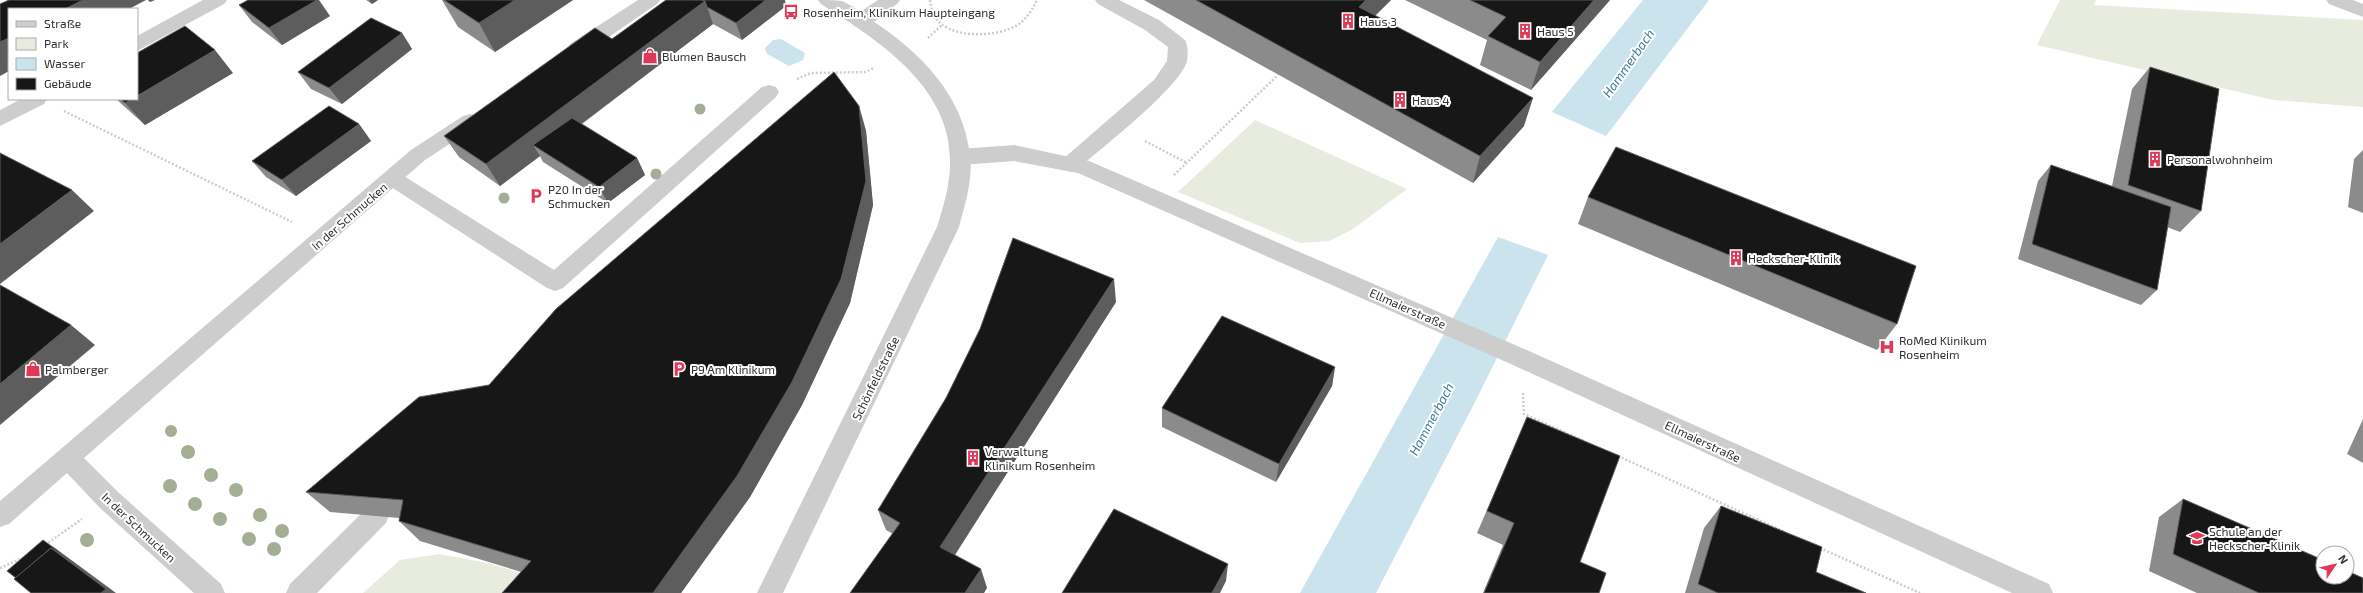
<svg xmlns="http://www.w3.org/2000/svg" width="2363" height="593" font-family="'Exo 2',sans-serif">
	<rect width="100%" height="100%" fill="#fff"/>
	<g fill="#e8ecde">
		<polygon points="2060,0 2096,0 2094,5 2363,20 2363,107 2273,100 2037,45"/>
		<polygon points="1255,120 1407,189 1353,229 1329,241 1300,243 1178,192"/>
		<polygon points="439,554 488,563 540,579 528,593 363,593 400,560"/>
	</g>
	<g fill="#cbe3ec">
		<polygon points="1643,0 1709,0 1606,136 1552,112"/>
		<polygon points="781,39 805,53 803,60 789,66 767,54 765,48 773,40"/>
		<polygon points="1498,237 1548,255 1476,400 1376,593 1300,593"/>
	</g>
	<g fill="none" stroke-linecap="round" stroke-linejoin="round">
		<g stroke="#cdcdcd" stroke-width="2.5" stroke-dasharray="2 2" stroke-linecap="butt">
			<path d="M930,0c1,5 2,11 4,15 12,25 65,23 85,9 9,-7 13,-14 18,-24"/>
			<polyline points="928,38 942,25"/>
			<polyline points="797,79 811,73 865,72 874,68"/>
			<polyline points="64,111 292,222"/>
			<polyline points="1145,141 1187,163"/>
			<polyline points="1174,175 1278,75"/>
			<polyline points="1523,393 1524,414 1584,441"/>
			<polyline points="1618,456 1785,532"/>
			<polyline points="45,545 82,519"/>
			<polyline points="1820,548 1920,593"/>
			<polyline points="0,568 25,557"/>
		</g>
		<g fill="#cdcdcd" fill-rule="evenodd">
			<path d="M878,0h22l-3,4c-12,9 -27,26 -43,22l-2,-5 2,-5z"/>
			<path d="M1095,0h24l40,20 26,20c3,6 3,15 2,21 -6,25 -87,89 -110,108l-7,3 -7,-3 -3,-5 3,-5 91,-79 13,-19 1,-14 -23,-17 -47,-26z"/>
			<polygon points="2326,0 2353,0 2363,4 2363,17 2329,4"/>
			<polygon points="769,85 776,87 779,92 776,97 563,288 555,291 547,288 385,183 382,178 385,173 392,170 399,173 554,270 762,87"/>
			<polygon points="377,504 386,507 389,515 386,523 317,593 286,593 290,584 368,507"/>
		</g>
		<g fill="#cdcdcd" fill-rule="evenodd">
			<polygon points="203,0 227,0 224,4 137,51 137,36"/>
			<polygon points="638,0 660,0 657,4 584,54 577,56 570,54 568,49 570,44"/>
			<polygon points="21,99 47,99 44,104 0,126 0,110"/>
			<polygon points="470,114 477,116 480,121 477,126 425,160 84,458 118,492 221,584 225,593 194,593 100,508 67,473 9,524 0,527 0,501 411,150 463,116"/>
			<polygon points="1014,145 1089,161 1529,351 2049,584 2053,593 2012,593 1513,365 1078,173 1014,161 960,165 953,162 950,157 953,152 960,149"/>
		</g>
		<path fill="#cdcdcd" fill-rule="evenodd" d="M818,0c7,0 18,0 24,1 10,4 19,12 28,18 49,32 94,76 100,137 3,24 -5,48 -11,71l-176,366h-26l180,-366c6,-20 13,-41 13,-63 2,-77 -71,-123 -129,-160z"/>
	</g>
	<g fill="#a3ae95">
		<circle cx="700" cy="109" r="5.5"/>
		<circle cx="656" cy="174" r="5.5"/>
		<circle cx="504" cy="198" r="5.5"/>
		<circle cx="171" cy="431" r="6"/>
		<circle cx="188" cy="452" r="7"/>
		<circle cx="211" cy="475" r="7"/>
		<circle cx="170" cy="486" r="7"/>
		<circle cx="236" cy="490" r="7"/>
		<circle cx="195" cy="504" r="7"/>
		<circle cx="260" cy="515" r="7"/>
		<circle cx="220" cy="519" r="7"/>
		<circle cx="282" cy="531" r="7"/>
		<circle cx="249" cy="539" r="7"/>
		<circle cx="87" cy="540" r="7"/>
		<circle cx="274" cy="549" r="7"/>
	</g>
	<g fill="#8b8b8b">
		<polygon points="366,0 378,0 372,4"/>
		<polygon points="442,0 573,0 495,52 458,27"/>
		<polygon points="666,0 786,6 742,40 713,24 582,124 637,158 645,175 608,203 543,162 540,156 500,186 459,157 444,136 612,39"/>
		<polygon points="1144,0 1391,0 1375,16 1524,126 1473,183"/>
		<polygon points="1405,0 1610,0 1531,90 1480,65 1487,40"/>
		<polygon points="239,5 330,16 282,45 252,22"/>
		<polygon points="402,33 412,49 342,104 311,89 298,72"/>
		<polygon points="2150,67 2201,211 2180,232 2167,227 2157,290 2141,305 2018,259 2038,181 2051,165 2112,186 2132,89"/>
		<polygon points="233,73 145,125 116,99 137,99"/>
		<polygon points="859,106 866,131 873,205 850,303 802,405 750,497 681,593 502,593 521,572 420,541 399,521 399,518 330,512 306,492 489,385"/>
		<polygon points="359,124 371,141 296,196 266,177 252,161"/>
		<polygon points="2363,150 2363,213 2348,207 2354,159"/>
		<polygon points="1588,197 1897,324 1877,350 1578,224"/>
		<polygon points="1116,302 955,555 987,588 886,530 878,510"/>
		<polygon points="1335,367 1332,386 1276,482 1162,427 1162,408"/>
		<polygon points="1527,417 1580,562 1599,593 1483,593 1503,545 1477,533"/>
		<polygon points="2363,419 2363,463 2347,454"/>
		<polygon points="2183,499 2363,593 2197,593 2149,571 2159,517"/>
		<polygon points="1721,506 1816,572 1866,593 1685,593 1704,528"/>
	</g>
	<g fill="#5d5d5d">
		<polygon points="83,0 146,0 129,9 65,9"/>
		<polygon points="148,0 155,0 150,2"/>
		<polygon points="317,0 319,0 330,16 282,45 269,28"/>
		<polygon points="369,0 378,0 372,4"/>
		<polygon points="515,0 573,0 495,52 479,23"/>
		<polygon points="766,0 785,0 786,6 742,40 736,23"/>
		<polygon points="1366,0 1391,0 1354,36 1359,7"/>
		<polygon points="1594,0 1610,0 1531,90 1540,62"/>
		<polygon points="705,1 713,24 544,152 533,145 540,156 500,186 486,164"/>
		<polygon points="402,33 412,49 342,104 329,88"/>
		<polygon points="9,38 9,71 0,76 0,42"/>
		<polygon points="215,50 233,73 145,125 125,103 132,99 137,99 137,96"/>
		<polygon points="1533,98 1524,126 1473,183 1480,156"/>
		<polygon points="859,106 866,131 873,205 850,303 802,405 750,497 681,593 653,593"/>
		<polygon points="359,124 371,141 296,196 282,180"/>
		<polygon points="637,158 645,175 608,203 599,187"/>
		<polygon points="72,190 94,211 0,284 0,244"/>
		<polygon points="1114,279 1116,302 947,567 940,547"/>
		<polygon points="71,325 95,345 0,425 0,384"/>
		<polygon points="1335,367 1332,386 1276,482 1279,464"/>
		<polygon points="43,540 55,548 116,593 101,593"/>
		<polygon points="1228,564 1226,581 1220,593 1212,593"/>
		<polygon points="981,569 987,588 984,593 965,593"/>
	</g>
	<g fill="#171717" stroke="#5d5d5d">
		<polygon points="9,0 83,0 65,9 9,9 9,38 0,42 0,4"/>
		<polygon points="248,0 317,0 269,28 239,5"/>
		<polygon points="444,0 515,0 479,23"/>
		<polygon points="666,0 702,0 705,1 486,164 444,136 595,28 612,39"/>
		<polygon points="702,0 766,0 736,23 707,7 705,1"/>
		<polygon points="1196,0 1366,0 1359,7 1533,98 1480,156"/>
		<polygon points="1470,0 1594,0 1540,62 1488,36 1506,17"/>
		<polygon points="371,18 402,33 329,88 298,72"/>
		<polygon points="185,26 215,50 137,96 137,53"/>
		<polygon points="2150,67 2219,89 2201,211 2128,185"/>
		<polygon points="834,72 859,106 866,181 841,279 792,382 737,476 653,593 502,593 531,561 399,521 403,500 306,492 419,397 489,385 556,309"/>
		<polygon points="120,99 132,99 125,103"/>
		<polygon points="329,106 359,124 282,180 252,161"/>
		<polygon points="572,118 637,158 599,187 533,145"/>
		<polygon points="1616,147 1916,266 1897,324 1588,197"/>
		<polygon points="0,153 72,190 0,244"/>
		<polygon points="2051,165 2171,207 2157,290 2032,244"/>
		<polygon points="1013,238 1114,279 940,547 981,569 965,593 850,593 900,523 878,510 946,398 980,329"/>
		<polygon points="0,285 71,325 0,384"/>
		<polygon points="1222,316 1335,367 1279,464 1162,408"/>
		<polygon points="1527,417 1620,456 1580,562 1606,573 1599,593 1484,593 1514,523 1487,511"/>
		<polygon points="2183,499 2323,560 2323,577 2347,577 2347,571 2363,578 2363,593 2259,593 2173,554"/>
		<polygon points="1721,506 1822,547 1816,572 1866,593 1718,593 1698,584"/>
		<polygon points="1114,509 1228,564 1212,593 1062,593"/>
		<polygon points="43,540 67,558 51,548 16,578 7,571"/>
		<polygon points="51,548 106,589 101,593 31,593 14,579"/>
	</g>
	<defs>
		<symbol id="bus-bare" viewBox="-9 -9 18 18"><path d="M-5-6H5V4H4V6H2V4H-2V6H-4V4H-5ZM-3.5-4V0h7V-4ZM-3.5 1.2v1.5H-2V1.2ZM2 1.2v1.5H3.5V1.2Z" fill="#e13858" stroke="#fff" stroke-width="2.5" paint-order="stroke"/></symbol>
		<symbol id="building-bare" viewBox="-9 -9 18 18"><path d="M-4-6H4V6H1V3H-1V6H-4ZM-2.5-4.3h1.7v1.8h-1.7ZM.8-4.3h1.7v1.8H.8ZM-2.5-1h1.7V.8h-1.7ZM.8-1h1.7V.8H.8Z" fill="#e13858" stroke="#fff" stroke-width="2.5" paint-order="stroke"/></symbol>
		<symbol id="shop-bare" viewBox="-9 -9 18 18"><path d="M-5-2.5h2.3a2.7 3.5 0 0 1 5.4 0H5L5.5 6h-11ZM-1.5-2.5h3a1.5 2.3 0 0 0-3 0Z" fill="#e13858" stroke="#fff" stroke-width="2.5" paint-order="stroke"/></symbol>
		<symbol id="parking-bare" viewBox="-9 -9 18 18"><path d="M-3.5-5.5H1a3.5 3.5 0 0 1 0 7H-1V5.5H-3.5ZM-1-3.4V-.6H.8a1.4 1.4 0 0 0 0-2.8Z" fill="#e13858" stroke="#fff" stroke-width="2.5" paint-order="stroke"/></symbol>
		<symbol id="hospital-bare" viewBox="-9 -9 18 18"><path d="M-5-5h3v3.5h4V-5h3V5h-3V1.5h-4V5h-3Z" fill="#e13858" stroke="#fff" stroke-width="2.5" paint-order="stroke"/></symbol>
		<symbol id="school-bare" viewBox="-9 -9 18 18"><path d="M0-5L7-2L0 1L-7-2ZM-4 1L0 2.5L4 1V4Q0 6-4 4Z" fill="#e13858" stroke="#fff" stroke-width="2.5" paint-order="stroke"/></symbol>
	</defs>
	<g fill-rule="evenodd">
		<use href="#bus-bare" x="780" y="1" width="22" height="22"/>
		<use href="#building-bare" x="1337" y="10" width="22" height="22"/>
		<use href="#building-bare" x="1514" y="20" width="22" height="22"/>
		<use href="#shop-bare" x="639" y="45" width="22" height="22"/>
		<use href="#building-bare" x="1389" y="89" width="22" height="22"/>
		<use href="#building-bare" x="2144" y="148" width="22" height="22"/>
		<use href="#parking-bare" x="525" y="185" width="22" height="22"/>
		<use href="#building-bare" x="1725" y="247" width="22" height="22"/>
		<use href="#hospital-bare" x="1876" y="336" width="22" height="22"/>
		<use href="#shop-bare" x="22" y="358" width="22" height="22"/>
		<use href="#parking-bare" x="668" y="358" width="22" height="22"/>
		<use href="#building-bare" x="962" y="447" width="22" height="22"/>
		<use href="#school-bare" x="2186" y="527" width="22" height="22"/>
	</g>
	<g text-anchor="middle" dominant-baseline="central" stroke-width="4" stroke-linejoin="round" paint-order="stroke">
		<g font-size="12" fill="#303030" stroke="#fff" text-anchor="start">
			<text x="803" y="12">Rosenheim, Klinikum Haupteingang</text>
			<text x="1360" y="21">Haus 3</text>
			<text x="1537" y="31">Haus 5</text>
			<text x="662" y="56">Blumen Bausch</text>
			<text x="1412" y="100">Haus 4</text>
			<text x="2167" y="159">Personalwohnheim</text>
			<text x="548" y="189">P20 In der<tspan x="548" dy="14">Schmucken</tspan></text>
			<text x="1748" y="258">Heckscher-Klinik</text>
			<text x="1899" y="340">RoMed Klinikum<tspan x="1899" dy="14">Rosenheim</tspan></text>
			<text x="45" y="369">Palmberger</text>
			<text x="691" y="369">P9 Am Klinikum</text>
			<text x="985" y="451">Verwaltung<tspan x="985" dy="14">Klinikum Rosenheim</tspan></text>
			<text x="2209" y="531">Schule an der<tspan x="2209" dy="14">Heckscher-Klinik</tspan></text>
		</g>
		<g font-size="12" fill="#303030" stroke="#fff">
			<text transform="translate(349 216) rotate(-41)">In der Schmucken</text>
			<text transform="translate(1408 308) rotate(24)">Ellmaierstraße</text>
			<text transform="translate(875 378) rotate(-64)">Schönfeldstraße</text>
			<text transform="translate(1703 441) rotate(25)">Ellmaierstraße</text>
			<text transform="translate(139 527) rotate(43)">In der Schmucken</text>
		</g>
		<g font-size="13" font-style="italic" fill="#3f7b91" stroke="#fff">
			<text transform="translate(1628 63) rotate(-55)">Hammerbach</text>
			<text transform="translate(1431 419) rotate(-62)">Hammerbach</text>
		</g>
	</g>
	<rect x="8" y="8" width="130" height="92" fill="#ffffff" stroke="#acacac"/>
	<rect x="16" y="21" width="20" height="6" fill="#cdcdcd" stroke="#acacac"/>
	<text x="44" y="28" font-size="12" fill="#303030">Straße</text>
	<rect x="16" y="38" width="20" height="12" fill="#e8ecde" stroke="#acacac"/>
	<text x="44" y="48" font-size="12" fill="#303030">Park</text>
	<rect x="16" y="58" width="20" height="12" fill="#cbe3ec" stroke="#acacac"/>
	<text x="44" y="68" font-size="12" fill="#303030">Wasser</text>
	<rect x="16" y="78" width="20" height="12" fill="#171717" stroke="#acacac"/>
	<text x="44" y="88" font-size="12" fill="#303030">Gebäude</text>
	<g transform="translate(2335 565) rotate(56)"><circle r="19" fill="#ffffff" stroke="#acacac"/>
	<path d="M0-3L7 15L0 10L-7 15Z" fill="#e13858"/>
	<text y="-6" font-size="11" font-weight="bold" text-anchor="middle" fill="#303030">N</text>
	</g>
</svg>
